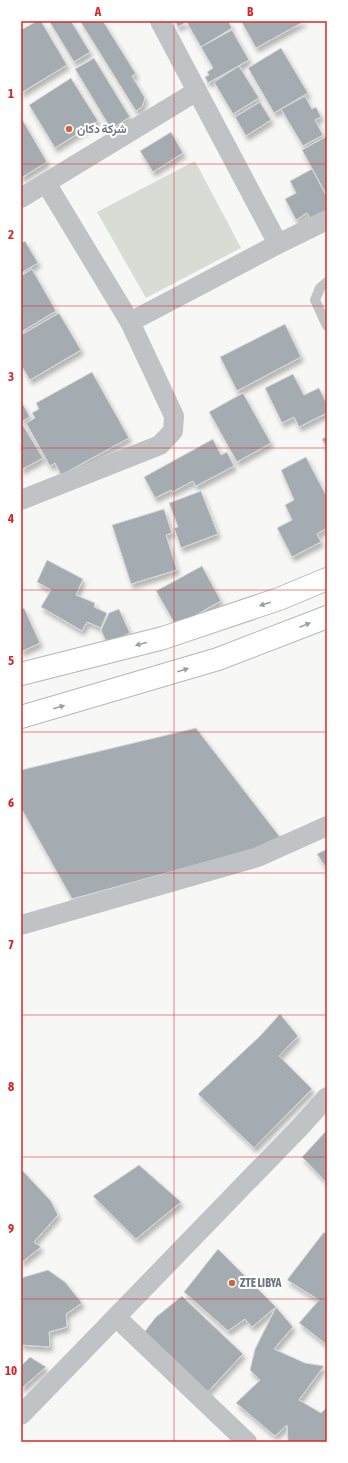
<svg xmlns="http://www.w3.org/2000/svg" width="348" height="1463" font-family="'Asap Condensed',Vazirmatn,sans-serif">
	<defs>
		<filter id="shadow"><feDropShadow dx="2.5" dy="4.5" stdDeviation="2" flood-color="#0004"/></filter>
	</defs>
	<rect width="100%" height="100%" fill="#f7f7f5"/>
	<polygon fill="#d7dcd5" points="195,161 241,248 146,298 97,212"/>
	<g fill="#a5acb1" stroke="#d9d9d8" filter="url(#shadow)">
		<polygon points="37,21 41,21 67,65 21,93 21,30"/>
		<polygon points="49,21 71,21 90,52 74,62"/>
		<polygon points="80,21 103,21 136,74 132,76 145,98 142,107 136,111"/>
		<polygon points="175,21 188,21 178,27"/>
		<polygon points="191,21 228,21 232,28 201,47 187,23"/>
		<polygon points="241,21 305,21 256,48"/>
		<polygon points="232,30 249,60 208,83 205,77 209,75 207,72 213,68 201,47"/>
		<polygon points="281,48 308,93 274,113 248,68"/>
		<polygon points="94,58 130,117 111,129 75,69"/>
		<polygon points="239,66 259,98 233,114 214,82"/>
		<polygon points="71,78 98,121 55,148 29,105"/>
		<polygon points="305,96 312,109 316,107 321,117 315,120 323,135 303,146 281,109"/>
		<polygon points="260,102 271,120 246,136 235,117"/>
		<polygon points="22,119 47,162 21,178 21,120"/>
		<polygon points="171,132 183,153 153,172 140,151"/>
		<polygon points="327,136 327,196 302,150"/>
		<polygon points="312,169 327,197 327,213 312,221 307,213 296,220 285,199 296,193 290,181"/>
		<polygon points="25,241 38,263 21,273 21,243"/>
		<polygon points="32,269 56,311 21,332 21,276"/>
		<polygon points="59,313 81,350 30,380 21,365 21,335"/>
		<polygon points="285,324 301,357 237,391 220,357"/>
		<polygon points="92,372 129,438 61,475 55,463 50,466 26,423 35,418 32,413 39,409 36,403"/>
		<polygon points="293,374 304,395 319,388 327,404 327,413 299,427 294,417 282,423 265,388"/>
		<polygon points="243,393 271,443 237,462 209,412"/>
		<polygon points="21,401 30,417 21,422 43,458 21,470"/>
		<polygon points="327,436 327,448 322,439"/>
		<polygon points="213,439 221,455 227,452 234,466 196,486 193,481 172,492 171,490 155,498 144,477"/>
		<polygon points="306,457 327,497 327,528 317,534 321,542 292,557 277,528 292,520 285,505 294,500 281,470"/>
		<polygon points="201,491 218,534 181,548 174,528 178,527 169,503"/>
		<polygon points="164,509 172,533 166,535 177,570 131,584 112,525"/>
		<polygon points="47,560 83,579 76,595 95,603 94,607 107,613 101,628 87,622 82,631 41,607 51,590 37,582"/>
		<polygon points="202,566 221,601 176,626 156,591"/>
		<polygon points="24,608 40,643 21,652 21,609"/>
		<polygon points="119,609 130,633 107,644 101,630 109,613"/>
		<polygon points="196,728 283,841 72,899 21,808 21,770"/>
		<polygon points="327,849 327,869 317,854"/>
		<polygon points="280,1014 298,1036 279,1056 312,1089 254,1148 198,1094 260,1036"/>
		<polygon points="327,1130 327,1183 302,1157"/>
		<polygon points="139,1165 181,1202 136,1239 93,1196"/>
		<polygon points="21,1169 51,1201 58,1215 34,1242 41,1247 21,1263"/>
		<polygon points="324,1232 327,1234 327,1345 299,1323 319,1300 287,1280"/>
		<polygon points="218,1249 276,1307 252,1327 245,1319 228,1331 184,1292"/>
		<polygon points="48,1270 65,1282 82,1303 66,1314 67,1327 49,1332 50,1347 21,1345 21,1278"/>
		<polygon points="182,1296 243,1354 205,1395 142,1335 156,1317"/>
		<polygon points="276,1307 293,1327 274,1349 305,1363 324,1366 299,1400 321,1413 327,1407 327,1442 288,1442 287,1425 275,1436 236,1403 260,1380 250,1370 255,1349"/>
		<polygon points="30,1357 46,1367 21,1389 21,1366"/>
	</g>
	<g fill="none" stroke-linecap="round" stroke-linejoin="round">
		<defs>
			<g id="primary">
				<polyline points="21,674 163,638 279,599 327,579"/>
				<polyline points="21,717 218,659 327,617"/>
			</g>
		</defs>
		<use href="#primary" stroke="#b3b7ba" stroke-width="24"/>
		<polyline stroke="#bfc3c6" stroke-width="10" points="327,282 320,288 315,300 327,326"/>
		<g stroke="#bfc3c6" stroke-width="20">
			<polyline points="197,91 278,244 327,220"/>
			<polyline points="21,198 197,91 160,21"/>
			<polyline points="130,322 278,244"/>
			<polyline points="21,500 160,445 173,431 174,416 130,322 46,183"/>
			<polyline points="21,925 258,857 327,826"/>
			<polyline points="117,1318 247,1442"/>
			<polyline points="21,1415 301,1126 327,1097"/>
		</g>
		<use href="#primary" stroke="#fff" stroke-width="22"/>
	</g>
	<defs><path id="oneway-solid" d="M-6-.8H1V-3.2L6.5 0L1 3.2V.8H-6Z"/></defs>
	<g fill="#97a0a8">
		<use href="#oneway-solid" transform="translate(265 604) rotate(162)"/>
		<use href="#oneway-solid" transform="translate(305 625) rotate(-22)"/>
		<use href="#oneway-solid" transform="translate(141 644) rotate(166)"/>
		<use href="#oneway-solid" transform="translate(183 670) rotate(-16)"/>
		<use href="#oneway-solid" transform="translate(59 707) rotate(-16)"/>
	</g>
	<path fill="none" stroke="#d62828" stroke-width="1" stroke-opacity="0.55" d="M174,21v1421M21,164h306M21,306h306M21,448h306M21,590h306M21,732h306M21,873h306M21,1015h306M21,1157h306M21,1299h306"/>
	<g fill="#cd6740" stroke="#fff" stroke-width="1.5">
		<circle cx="69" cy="129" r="4"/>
		<circle cx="232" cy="1283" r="4"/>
	</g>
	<g text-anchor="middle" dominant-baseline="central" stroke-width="4" stroke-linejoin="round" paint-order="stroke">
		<g font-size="12" font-weight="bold" fill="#6b7782" stroke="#fff" text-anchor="start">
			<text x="77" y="129">شركة دكان</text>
			<text x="240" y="1283">ZTE LIBYA</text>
		</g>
	</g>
	<rect width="348" height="1463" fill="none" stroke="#ffffff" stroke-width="44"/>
	<rect x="22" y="22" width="304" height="1419" fill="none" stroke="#d62828" stroke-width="1.5"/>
	<g font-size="13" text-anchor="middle" font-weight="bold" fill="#d62828">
		<text x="98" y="16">A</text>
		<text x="250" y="16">B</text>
		<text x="11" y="98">1</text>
		<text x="11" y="239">2</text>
		<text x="11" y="381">3</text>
		<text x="11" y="523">4</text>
		<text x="11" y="665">5</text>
		<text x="11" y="807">6</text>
		<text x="11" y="949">7</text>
		<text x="11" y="1091">8</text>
		<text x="11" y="1233">9</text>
		<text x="11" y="1375">10</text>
	</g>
</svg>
